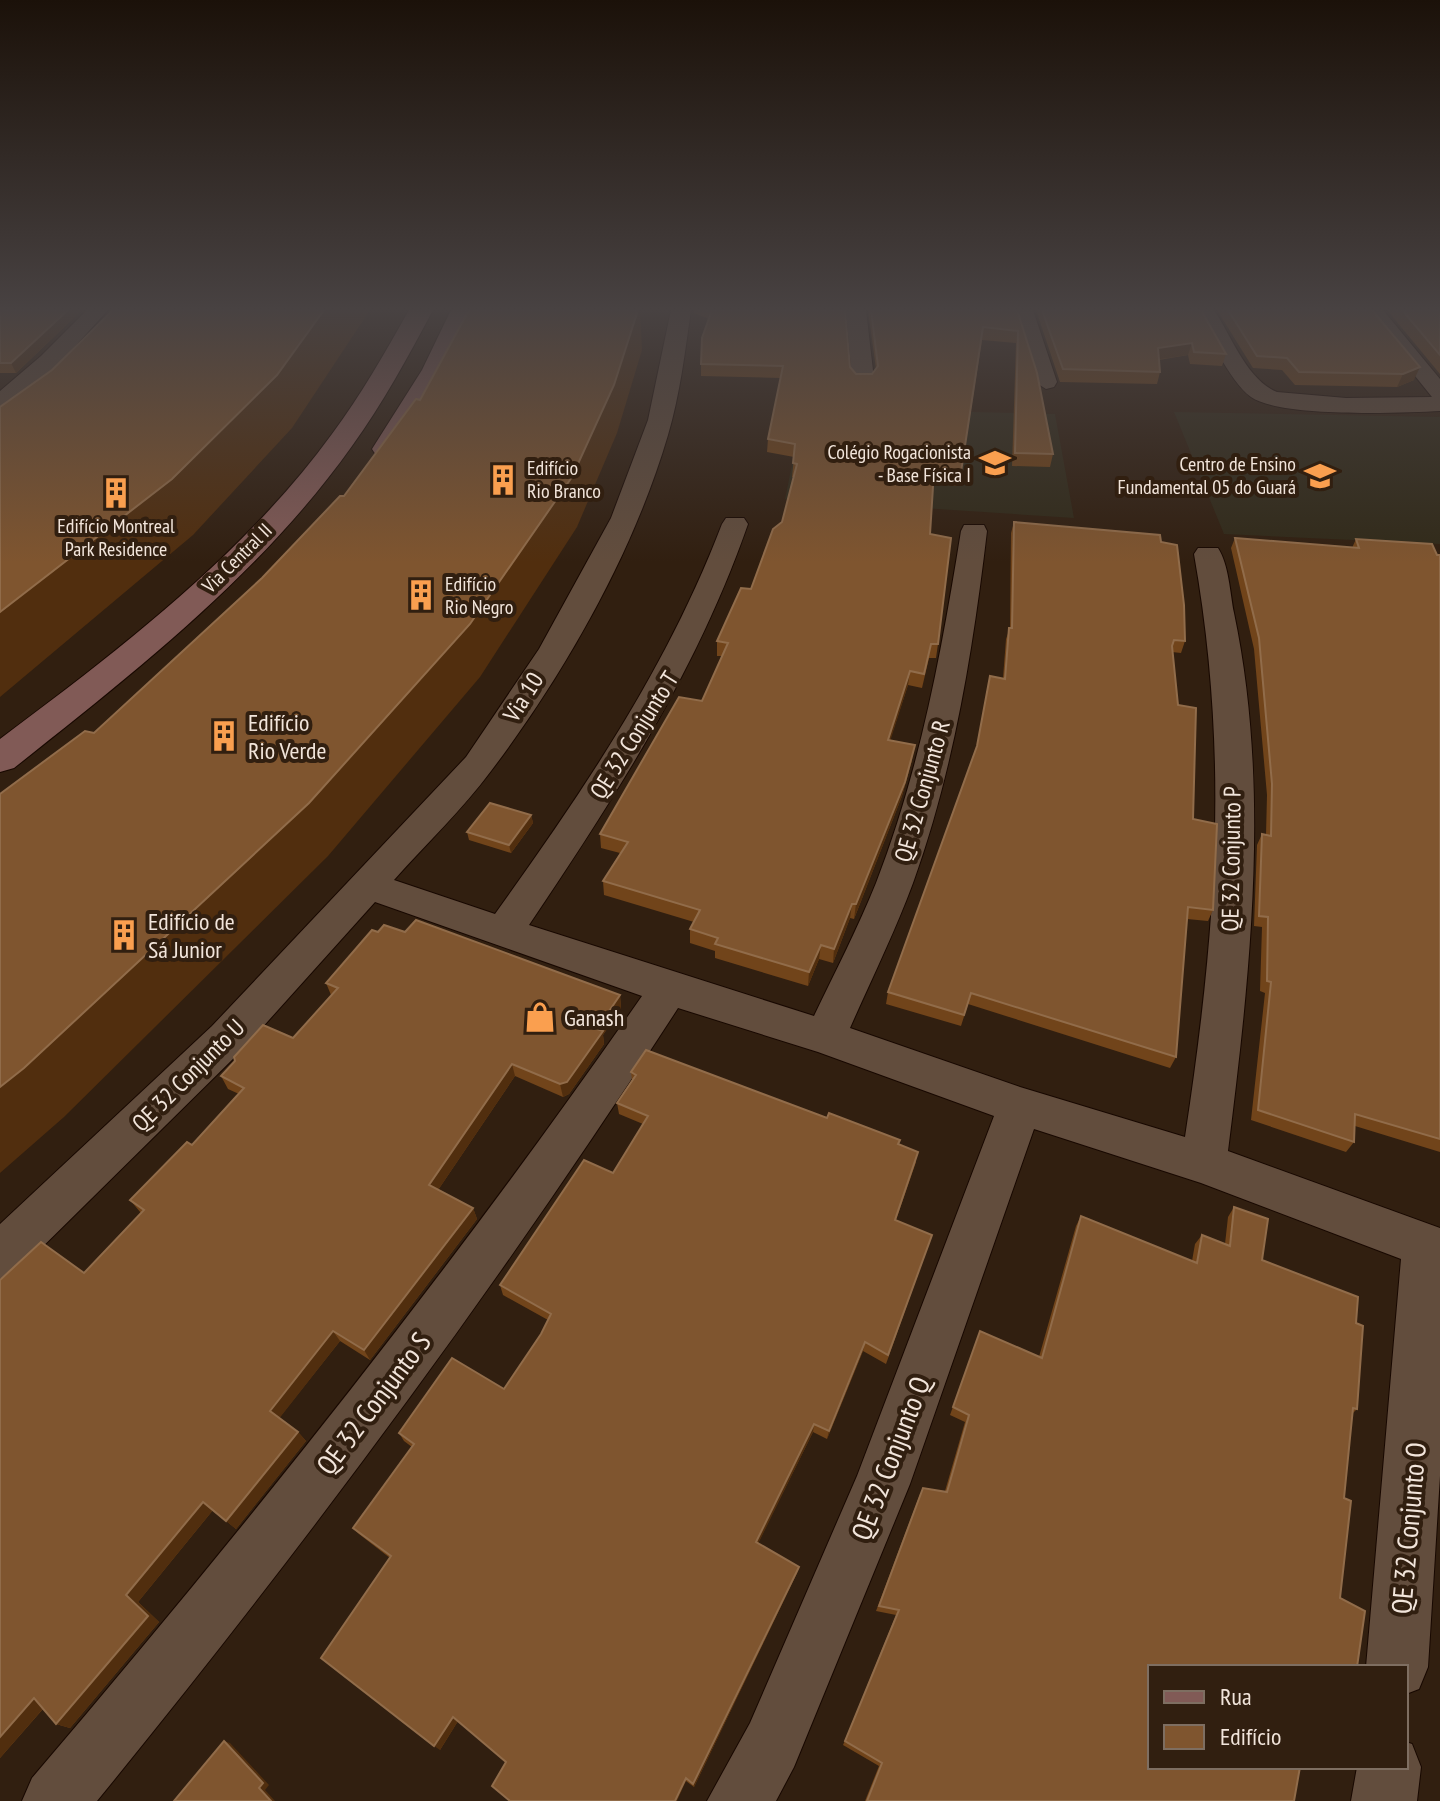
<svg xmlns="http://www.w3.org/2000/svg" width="1440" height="1801" font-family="'PT Sans Narrow',sans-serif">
	<rect width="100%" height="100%" fill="#311f10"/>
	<g fill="#312a19">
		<polygon points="929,411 1055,414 1074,518 785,499 793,460 925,465"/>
		<polygon points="1174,412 1440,417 1440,544 1224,534"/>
	</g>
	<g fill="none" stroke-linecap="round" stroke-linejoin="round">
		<defs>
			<g id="street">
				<polygon points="87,310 108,310 57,366 8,408 0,410 0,391 41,356"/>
				<path d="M671,310h20c-6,42 -11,84 -23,125 -35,119 -103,238 -177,336 -29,39 -65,73 -97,109l101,34c89,-124 172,-246 227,-390l4,-6h18l4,6c-51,147 -133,273 -219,401l285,91c21,-44 44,-88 62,-133 44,-113 66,-233 85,-352l3,-6h20l3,6c-14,119 -33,238 -74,352 -18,49 -42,97 -63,145l170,59 165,50c31,-203 45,-380 9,-583l4,-6h20c11,17 12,45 16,65 37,176 16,362 -6,538l212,77v248l-12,191 -9,22 -13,5v-27h-40l35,-408 -200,-76 -167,-54 -124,355 -116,283 -18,34h-69l43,-78 107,-247 137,-360 -176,-64 -140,-44c-178,276 -373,538 -581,793h-75l10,-23c215,-252 421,-510 610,-782l-267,-94 -133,148 -225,222 -17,7v-55l212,-198 254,-269 73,-108 72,-131 37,-98z"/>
				<polygon points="846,310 866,310 874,379 871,384 855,384 852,379"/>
				<polygon points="1013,310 1033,310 1057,382 1054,387 1046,389 1035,382"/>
				<path d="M1194,310h20c17,25 33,70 63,82l69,6 86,-1 -70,-87h21l57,69v32c-39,2 -159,7 -189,-14 -22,-16 -42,-63 -57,-87z"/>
				<polygon points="1406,1742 1412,1744 1421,1767 1417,1801 1351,1801 1357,1767 1406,1767"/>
			</g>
			<g id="secondary">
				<path d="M409,310h24c-25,47 -50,93 -81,136 -90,127 -217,226 -338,322l-14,4v-33c119,-89 243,-183 332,-305 29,-39 53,-81 77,-124z"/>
				<polygon points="451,310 475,310 448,370 396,455 376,455 372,449 422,370"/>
			</g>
		</defs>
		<use href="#street" stroke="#180800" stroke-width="2"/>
		<use href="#secondary" stroke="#180800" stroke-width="2"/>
		<use href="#street" fill="#624d3d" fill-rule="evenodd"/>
		<use href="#secondary" fill="#815a56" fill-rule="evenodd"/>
	</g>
	<g fill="#71441a">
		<polygon points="0,310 81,310 81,311 16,373 0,373"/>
		<polygon points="694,310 845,310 850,367 856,374 872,374 876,369 868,310 1017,310 1053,454 1050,467 1012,466 1016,343 982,340 959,486 933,484 930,534 938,644 936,658 929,658 922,688 908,685 890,740 912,760 902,796 854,919 850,918 833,963 819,959 808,986 715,958 715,951 690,943 690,929 694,922 604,895 603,881 620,853 601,848 600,834 702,701 722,656 717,656 717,641 751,589 782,522 794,477 792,477 794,457 767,452 768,439 781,378 701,376 701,364 709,319 694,313"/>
		<polygon points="1036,310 1201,310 1226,354 1222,366 1190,364 1188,355 1159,360 1160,372 1157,384 1060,382"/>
		<polygon points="1217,310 1372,310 1414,380 1397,387 1295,385 1282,370 1253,368"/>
		<polygon points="1387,310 1440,310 1440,374"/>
		<polygon points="1014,522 1161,542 1185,641 1181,653 1172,652 1178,705 1193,819 1213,910 1208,921 1187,919 1176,1057 1170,1068 968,1004 961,1026 886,1004 888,992 1003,678 1006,639 1010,628 1011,533"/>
		<polygon points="1235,538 1352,548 1356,539 1440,555 1440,1152 1355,1126 1354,1142 1346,1152 1251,1120 1265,993 1260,991 1262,927 1254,926 1257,845 1262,834 1266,835 1267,795 1254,649 1231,548"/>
		<polygon points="531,815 533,823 511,853 469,840 467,832"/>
		<polygon points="378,932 405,932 620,995 621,1008 603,1035 604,1044 569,1094 563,1097 515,1076 438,1190 473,1208 477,1219 370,1360 340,1341 279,1418 298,1432 306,1441 236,1529 213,1510 138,1602 159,1622 70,1728 56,1724 43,1709 0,1758 0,1280 84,1273 141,1213 130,1200 192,1145 239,1094 228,1089 221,1076 293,1038 331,995 326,983"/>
		<polygon points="631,1072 899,1144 916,1162 896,1220 932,1235 886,1364 863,1351 827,1439 813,1432 758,1543 799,1567 797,1573 694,1787 686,1781 506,1762 458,1721 440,1750 390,1558 359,1534 353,1528 412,1447 404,1441 399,1433 504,1389 541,1334 548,1320 503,1295 500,1285 613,1173 643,1124 619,1114 617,1103 632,1080"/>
		<polygon points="1234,1207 1262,1260 1356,1323 1357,1409 1353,1413 1150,1667 1294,1801 865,1801 879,1766 843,1745 896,1615 876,1611 920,1494 945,1491 965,1422 950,1415 980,1331 1039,1357 1076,1226 1081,1216 1192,1261 1195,1244 1202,1235 1225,1244 1228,1217"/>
	</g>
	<g fill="#512e0e">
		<polygon points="68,310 81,310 81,311 16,373 11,363"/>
		<polygon points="324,310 370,310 292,428 193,535 0,697 0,612"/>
		<polygon points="638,310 640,310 642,350 617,433 577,527 480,677 328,856 64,1117 0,1173 0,1087"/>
		<polygon points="1192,343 1188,355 1154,360 1158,348"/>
		<polygon points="1420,367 1414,380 1397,387 1403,374"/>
		<polygon points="910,671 908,685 886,754 888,740"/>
		<polygon points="915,745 912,760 902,796 854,919 856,904"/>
		<polygon points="531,815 533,823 511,853 509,845"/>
		<polygon points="852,904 850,918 833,963 834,949"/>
		<polygon points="821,945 819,959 808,986 809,972"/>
		<polygon points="620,995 621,1008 603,1035 604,1044 569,1094 563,1097 560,1084"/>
		<polygon points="512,1064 515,1076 434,1196 429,1185"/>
		<polygon points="473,1208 477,1219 370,1360 364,1350"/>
		<polygon points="333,1331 340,1341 278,1420 270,1411"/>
		<polygon points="865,1342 863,1351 827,1439 829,1431"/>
		<polygon points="814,1424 813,1432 756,1548 756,1542"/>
		<polygon points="298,1432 306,1441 236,1529 226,1521"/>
		<polygon points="203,1502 213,1510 138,1602 159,1622 70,1728 56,1724 126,1595"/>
		<polygon points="799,1567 797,1573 694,1787 693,1784"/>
		<polygon points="34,1698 48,1703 0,1758 0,1737"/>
		<polygon points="453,1717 458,1721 440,1750 434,1746"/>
		<polygon points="224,1741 230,1743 269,1785 265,1790 275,1801 271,1801 259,1788"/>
		<polygon points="686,1778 686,1781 677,1801 675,1801"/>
	</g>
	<g fill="#7f552f" stroke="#916c4a" stroke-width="2">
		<polygon points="0,310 68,310 11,363 0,363"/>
		<polygon points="113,310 324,310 277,375 172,479 0,612 0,407 52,370"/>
		<polygon points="469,310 638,310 614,385 572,477 470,624 309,803 24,1068 0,1087 0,794 85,731 94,733 262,578 340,496 344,496 416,399 420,400"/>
		<polygon points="712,310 845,310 850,367 856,374 872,374 878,366 871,310 1017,310 1037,373 1053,454 1015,453 1018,331 983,327 961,472 934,471 930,534 951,538 938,644 931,644 924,674 910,671 888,740 915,745 905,782 856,904 852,904 834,949 821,945 809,972 715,944 718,938 690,929 700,910 603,881 628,842 600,834 679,697 702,701 728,643 717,641 741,588 751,589 773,529 782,522 797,464 793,463 795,444 768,439 783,366 701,364 702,338"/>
		<polygon points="1042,310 1201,310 1226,354 1194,352 1192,343 1158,348 1160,372 1063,369"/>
		<polygon points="1228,310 1372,310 1420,367 1403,374 1299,372 1287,358 1257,356"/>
		<polygon points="1402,310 1440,310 1440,355"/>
		<polygon points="1014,522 1160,535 1161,542 1177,545 1184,605 1185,641 1174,640 1172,646 1178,705 1196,708 1193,819 1217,824 1213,910 1188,907 1176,1057 971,993 964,1015 888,992 977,746 990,676 1005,679 1009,628 1012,628"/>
		<polygon points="1235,538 1359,548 1356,539 1432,544 1437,555 1440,555 1440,1139 1355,1114 1354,1142 1258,1110 1271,982 1267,981 1268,917 1259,916 1262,834 1271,836 1272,784 1259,638"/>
		<polygon points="490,803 531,815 509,845 467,832"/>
		<polygon points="416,920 620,995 597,1029 603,1031 567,1082 560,1084 512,1064 429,1185 473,1208 364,1350 333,1331 270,1411 298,1432 226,1521 203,1502 126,1595 148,1616 56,1724 34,1698 0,1737 0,1280 41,1242 84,1273 144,1210 130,1200 187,1142 192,1145 244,1088 221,1076 235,1061 234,1057 263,1025 293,1038 338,988 326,983 372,930 378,932 384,925 405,932"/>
		<polygon points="646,1050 827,1118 829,1113 900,1140 898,1144 918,1152 895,1220 932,1235 888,1355 865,1342 829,1431 814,1424 756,1542 799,1567 693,1784 686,1778 675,1801 510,1801 492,1786 506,1762 453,1717 434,1746 321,1658 391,1556 353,1528 414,1444 399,1433 452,1358 504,1389 541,1334 551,1314 500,1285 584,1160 613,1173 648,1116 617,1103 636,1075 631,1072"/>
		<polygon points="1234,1207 1268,1219 1262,1260 1358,1297 1356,1323 1363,1326 1357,1409 1353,1408 1344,1498 1351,1501 1340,1598 1365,1611 1357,1667 1150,1667 1150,1767 1300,1767 1294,1801 867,1801 882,1763 845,1741 899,1610 879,1606 923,1488 947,1492 969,1415 953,1407 980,1331 1042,1358 1081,1216 1197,1263 1202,1235 1230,1246"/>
		<polygon points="224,1741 263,1783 259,1788 271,1801 174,1801"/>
	</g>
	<linearGradient id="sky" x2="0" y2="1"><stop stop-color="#1b1109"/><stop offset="0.55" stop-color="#484242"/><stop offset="1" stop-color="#484242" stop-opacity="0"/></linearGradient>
	<rect width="1440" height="562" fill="url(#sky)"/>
	<defs>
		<symbol id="school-bare" viewBox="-9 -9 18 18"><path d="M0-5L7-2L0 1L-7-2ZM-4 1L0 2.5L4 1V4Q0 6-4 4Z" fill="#fa9f4f" stroke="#311f10" stroke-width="2.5" paint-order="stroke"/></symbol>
		<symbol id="building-bare" viewBox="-9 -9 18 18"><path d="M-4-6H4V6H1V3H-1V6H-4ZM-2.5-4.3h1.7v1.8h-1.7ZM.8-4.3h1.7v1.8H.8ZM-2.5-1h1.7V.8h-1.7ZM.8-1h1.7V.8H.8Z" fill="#fa9f4f" stroke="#311f10" stroke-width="2.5" paint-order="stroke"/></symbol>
		<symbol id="shop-bare" viewBox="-9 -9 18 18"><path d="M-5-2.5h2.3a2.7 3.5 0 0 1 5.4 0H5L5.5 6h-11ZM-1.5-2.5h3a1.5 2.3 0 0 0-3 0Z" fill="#fa9f4f" stroke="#311f10" stroke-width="2.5" paint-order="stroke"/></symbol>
	</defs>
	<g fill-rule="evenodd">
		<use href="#school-bare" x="973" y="441" width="44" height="44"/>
		<use href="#school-bare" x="1298" y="454" width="44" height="44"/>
		<use href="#building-bare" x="481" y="458" width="44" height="44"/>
		<use href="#building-bare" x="94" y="471" width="44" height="44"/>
		<use href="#building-bare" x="399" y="573" width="44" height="44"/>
		<use href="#building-bare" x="202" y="714" width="44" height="44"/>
		<use href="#building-bare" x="102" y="913" width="44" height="44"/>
		<use href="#shop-bare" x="518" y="995" width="44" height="44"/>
	</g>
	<g text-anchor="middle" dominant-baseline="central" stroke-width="8" stroke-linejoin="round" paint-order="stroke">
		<g font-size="20" fill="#f2e5db" stroke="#311f10" text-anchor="end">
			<text x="971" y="452">Colégio Rogacionista<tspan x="971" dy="23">- Base Física I</tspan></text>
			<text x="1296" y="464">Centro de Ensino<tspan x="1296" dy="23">Fundamental 05 do Guará</tspan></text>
			<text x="527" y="468" text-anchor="start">Edifício<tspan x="527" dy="23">Rio Branco</tspan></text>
			<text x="116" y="526" text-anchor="middle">Edifício Montreal<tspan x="116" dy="23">Park Residence</tspan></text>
			<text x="445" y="584" text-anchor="start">Edifício<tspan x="445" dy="23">Rio Negro</tspan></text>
		</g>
		<g font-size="20" fill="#f2e5db" stroke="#311f10">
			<text transform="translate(237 558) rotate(-45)">Via Central II</text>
		</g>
		<g font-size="24" fill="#f2e5db" stroke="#311f10">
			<text transform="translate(523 697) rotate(-58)">Via 10</text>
			<text transform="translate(634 735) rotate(-58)">QE 32 Conjunto T</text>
			<text transform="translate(922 791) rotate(-74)">QE 32 Conjunto R</text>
			<text transform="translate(1231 859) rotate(-89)">QE 32 Conjunto P</text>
			<text transform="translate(188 1075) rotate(-45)">QE 32 Conjunto U</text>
		</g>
		<g font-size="24" fill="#f2e5db" stroke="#311f10" text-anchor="start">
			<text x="248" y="722">Edifício<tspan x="248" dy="28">Rio Verde</tspan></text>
			<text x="148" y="921">Edifício de<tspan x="148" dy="28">Sá Junior</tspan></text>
			<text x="564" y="1017">Ganash</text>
		</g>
		<g font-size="28" fill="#f2e5db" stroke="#311f10">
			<text transform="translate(373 1403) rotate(-53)">QE 32 Conjunto S</text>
			<text transform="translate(890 1458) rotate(-69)">QE 32 Conjunto Q</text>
			<text transform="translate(1408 1528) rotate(-85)">QE 32 Conjunto O</text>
		</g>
	</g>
	<rect x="1148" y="1665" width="260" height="104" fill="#311f10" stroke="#7e6e61" stroke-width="2"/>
	<rect x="1164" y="1691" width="40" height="12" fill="#815a56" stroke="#7e6e61" stroke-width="2"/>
	<text x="1220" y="1705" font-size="24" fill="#f2e5db">Rua</text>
	<rect x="1164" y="1725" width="40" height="24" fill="#7f552f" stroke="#7e6e61" stroke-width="2"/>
	<text x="1220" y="1745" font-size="24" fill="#f2e5db">Edifício</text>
</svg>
